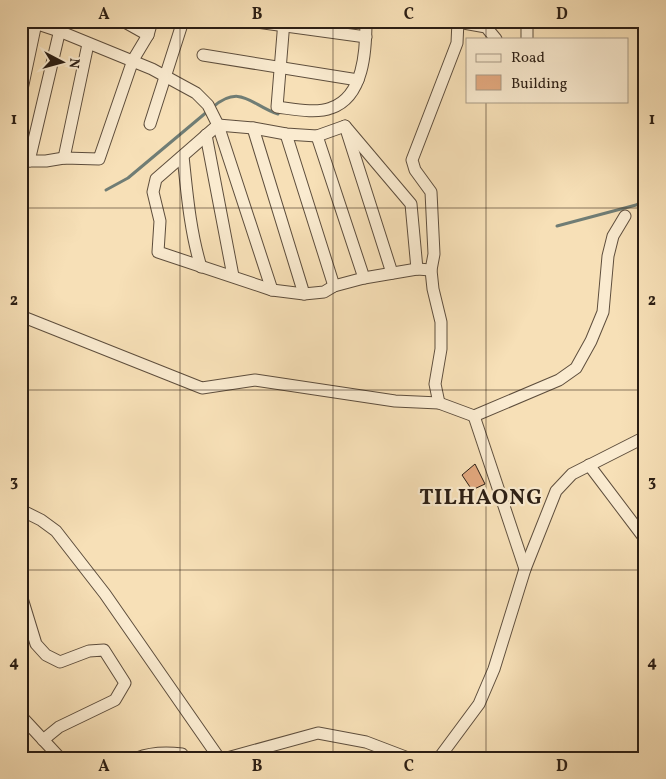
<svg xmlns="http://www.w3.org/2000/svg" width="666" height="779" font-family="Vollkorn,serif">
	<rect width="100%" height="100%" fill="#f7e0b7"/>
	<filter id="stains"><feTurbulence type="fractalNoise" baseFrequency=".004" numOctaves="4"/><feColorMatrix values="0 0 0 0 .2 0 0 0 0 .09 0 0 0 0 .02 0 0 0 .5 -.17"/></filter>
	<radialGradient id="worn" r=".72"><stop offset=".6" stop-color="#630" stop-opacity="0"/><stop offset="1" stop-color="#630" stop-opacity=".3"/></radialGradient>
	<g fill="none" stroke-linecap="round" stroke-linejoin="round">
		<g stroke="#707d75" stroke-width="3">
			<path d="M213,107c28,-24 39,-1 65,7"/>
			<polyline points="106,190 128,178 208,111"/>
			<polyline points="557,226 636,205 645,200"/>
		</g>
	</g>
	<polygon fill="#e4a97f" stroke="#2b1e14" points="475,464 485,484 472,490 462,475"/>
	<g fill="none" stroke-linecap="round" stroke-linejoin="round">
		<defs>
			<g id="minor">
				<polyline points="29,21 59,31 152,69 196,93 208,105 218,125 272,290"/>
				<polyline points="123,21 148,35"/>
				<polyline points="249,21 366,37"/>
				<path d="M284,21l-7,86c16,2 39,7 54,1 33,-11 35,-58 35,-87"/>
				<polyline points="527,21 527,39"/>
				<polyline points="458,22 486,27 496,39"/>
				<polyline points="203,55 358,80"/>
				<polyline points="21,94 36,23"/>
				<polyline points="150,124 183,21"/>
				<polyline points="345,126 317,136 286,134 253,128 218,125 156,179 153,192 160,221 158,252 272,290 304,294 324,292 334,286 364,278 417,269 431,270"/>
				<polyline points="345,126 411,204 417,269"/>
				<polyline points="253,128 304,294"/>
				<polyline points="347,132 392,273"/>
				<polyline points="286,134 334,286"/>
				<polyline points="206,135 233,276"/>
				<polyline points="317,136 364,278"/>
				<path d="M183,156c4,37 7,75 18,111"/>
				<polyline points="64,158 88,44"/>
				<polyline points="21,161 46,161 64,158 99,159 133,60 148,35 152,21"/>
				<polyline points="29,161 62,21"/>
				<polyline points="21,316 202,388 255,380 395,401 439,403 474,416 559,380 576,368 591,341 603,312 608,256 613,236 625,216"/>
				<polyline points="439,403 435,384 441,349 441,322 433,289 431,270 434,254 431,192 415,170 412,160 457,43 458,21"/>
				<polyline points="474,416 525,569"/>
				<polyline points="589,465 645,539"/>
				<polyline points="21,510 41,520 56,531 105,594 219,758"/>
				<polyline points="21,595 36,644 46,655 60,662 89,651 104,650 125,683 115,700 59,727 43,740"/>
				<polyline points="21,716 60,758"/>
				<path d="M137,758c15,-6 29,-6 45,-4"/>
				<polyline points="227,758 318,733 366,742 408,758"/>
				<polyline points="439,758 479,704 494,669 525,569 556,491 572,474 645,437"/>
			</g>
		</defs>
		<use href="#minor" stroke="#5e4e3d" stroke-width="13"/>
		<use href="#minor" stroke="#faebd0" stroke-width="11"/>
	</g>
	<path fill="none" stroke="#2b1e14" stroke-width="1" stroke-opacity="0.55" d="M180,21v737M333,21v737M486,21v18M486,101v657M21,208h624M21,390h624M21,570h624"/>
	<g text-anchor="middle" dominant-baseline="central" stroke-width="4.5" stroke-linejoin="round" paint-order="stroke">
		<g font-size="22" font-weight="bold" letter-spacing="1" fill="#2b1e14" stroke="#faebd0">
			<text x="481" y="498">TILHAONG</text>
		</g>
	</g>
	<rect width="666" height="779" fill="none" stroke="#f7e0b7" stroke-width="55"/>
	<rect x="466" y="38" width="162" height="65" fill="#faebd0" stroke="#a79985"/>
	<rect x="476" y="54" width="25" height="8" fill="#faebd0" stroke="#a79985"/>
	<text x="511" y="62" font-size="15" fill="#2b1e14">Road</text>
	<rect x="476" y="75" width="25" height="15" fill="#e4a97f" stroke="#a79985"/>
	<text x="511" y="88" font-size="15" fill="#2b1e14">Building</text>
	<g transform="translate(62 62) rotate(96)" stroke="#faebd0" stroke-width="4" paint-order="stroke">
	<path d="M0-4L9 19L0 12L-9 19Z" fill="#2b1e14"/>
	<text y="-8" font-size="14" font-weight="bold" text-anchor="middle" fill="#2b1e14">N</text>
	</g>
	<rect x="28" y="28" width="610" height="724" fill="none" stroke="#2b1e14" stroke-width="2"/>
	<g font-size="16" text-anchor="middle" font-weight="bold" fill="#2b1e14">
		<text x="104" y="19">A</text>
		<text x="257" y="19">B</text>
		<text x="409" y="19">C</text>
		<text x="562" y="19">D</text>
		<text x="14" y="124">1</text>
		<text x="652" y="124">1</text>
		<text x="14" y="305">2</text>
		<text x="652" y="305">2</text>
		<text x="14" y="486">3</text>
		<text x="652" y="486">3</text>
		<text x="14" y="667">4</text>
		<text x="652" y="667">4</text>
		<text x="104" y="771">A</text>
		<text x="257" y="771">B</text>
		<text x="409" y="771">C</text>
		<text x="562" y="771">D</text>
	</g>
	<rect width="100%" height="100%" filter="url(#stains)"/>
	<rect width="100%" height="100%" fill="url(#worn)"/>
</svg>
